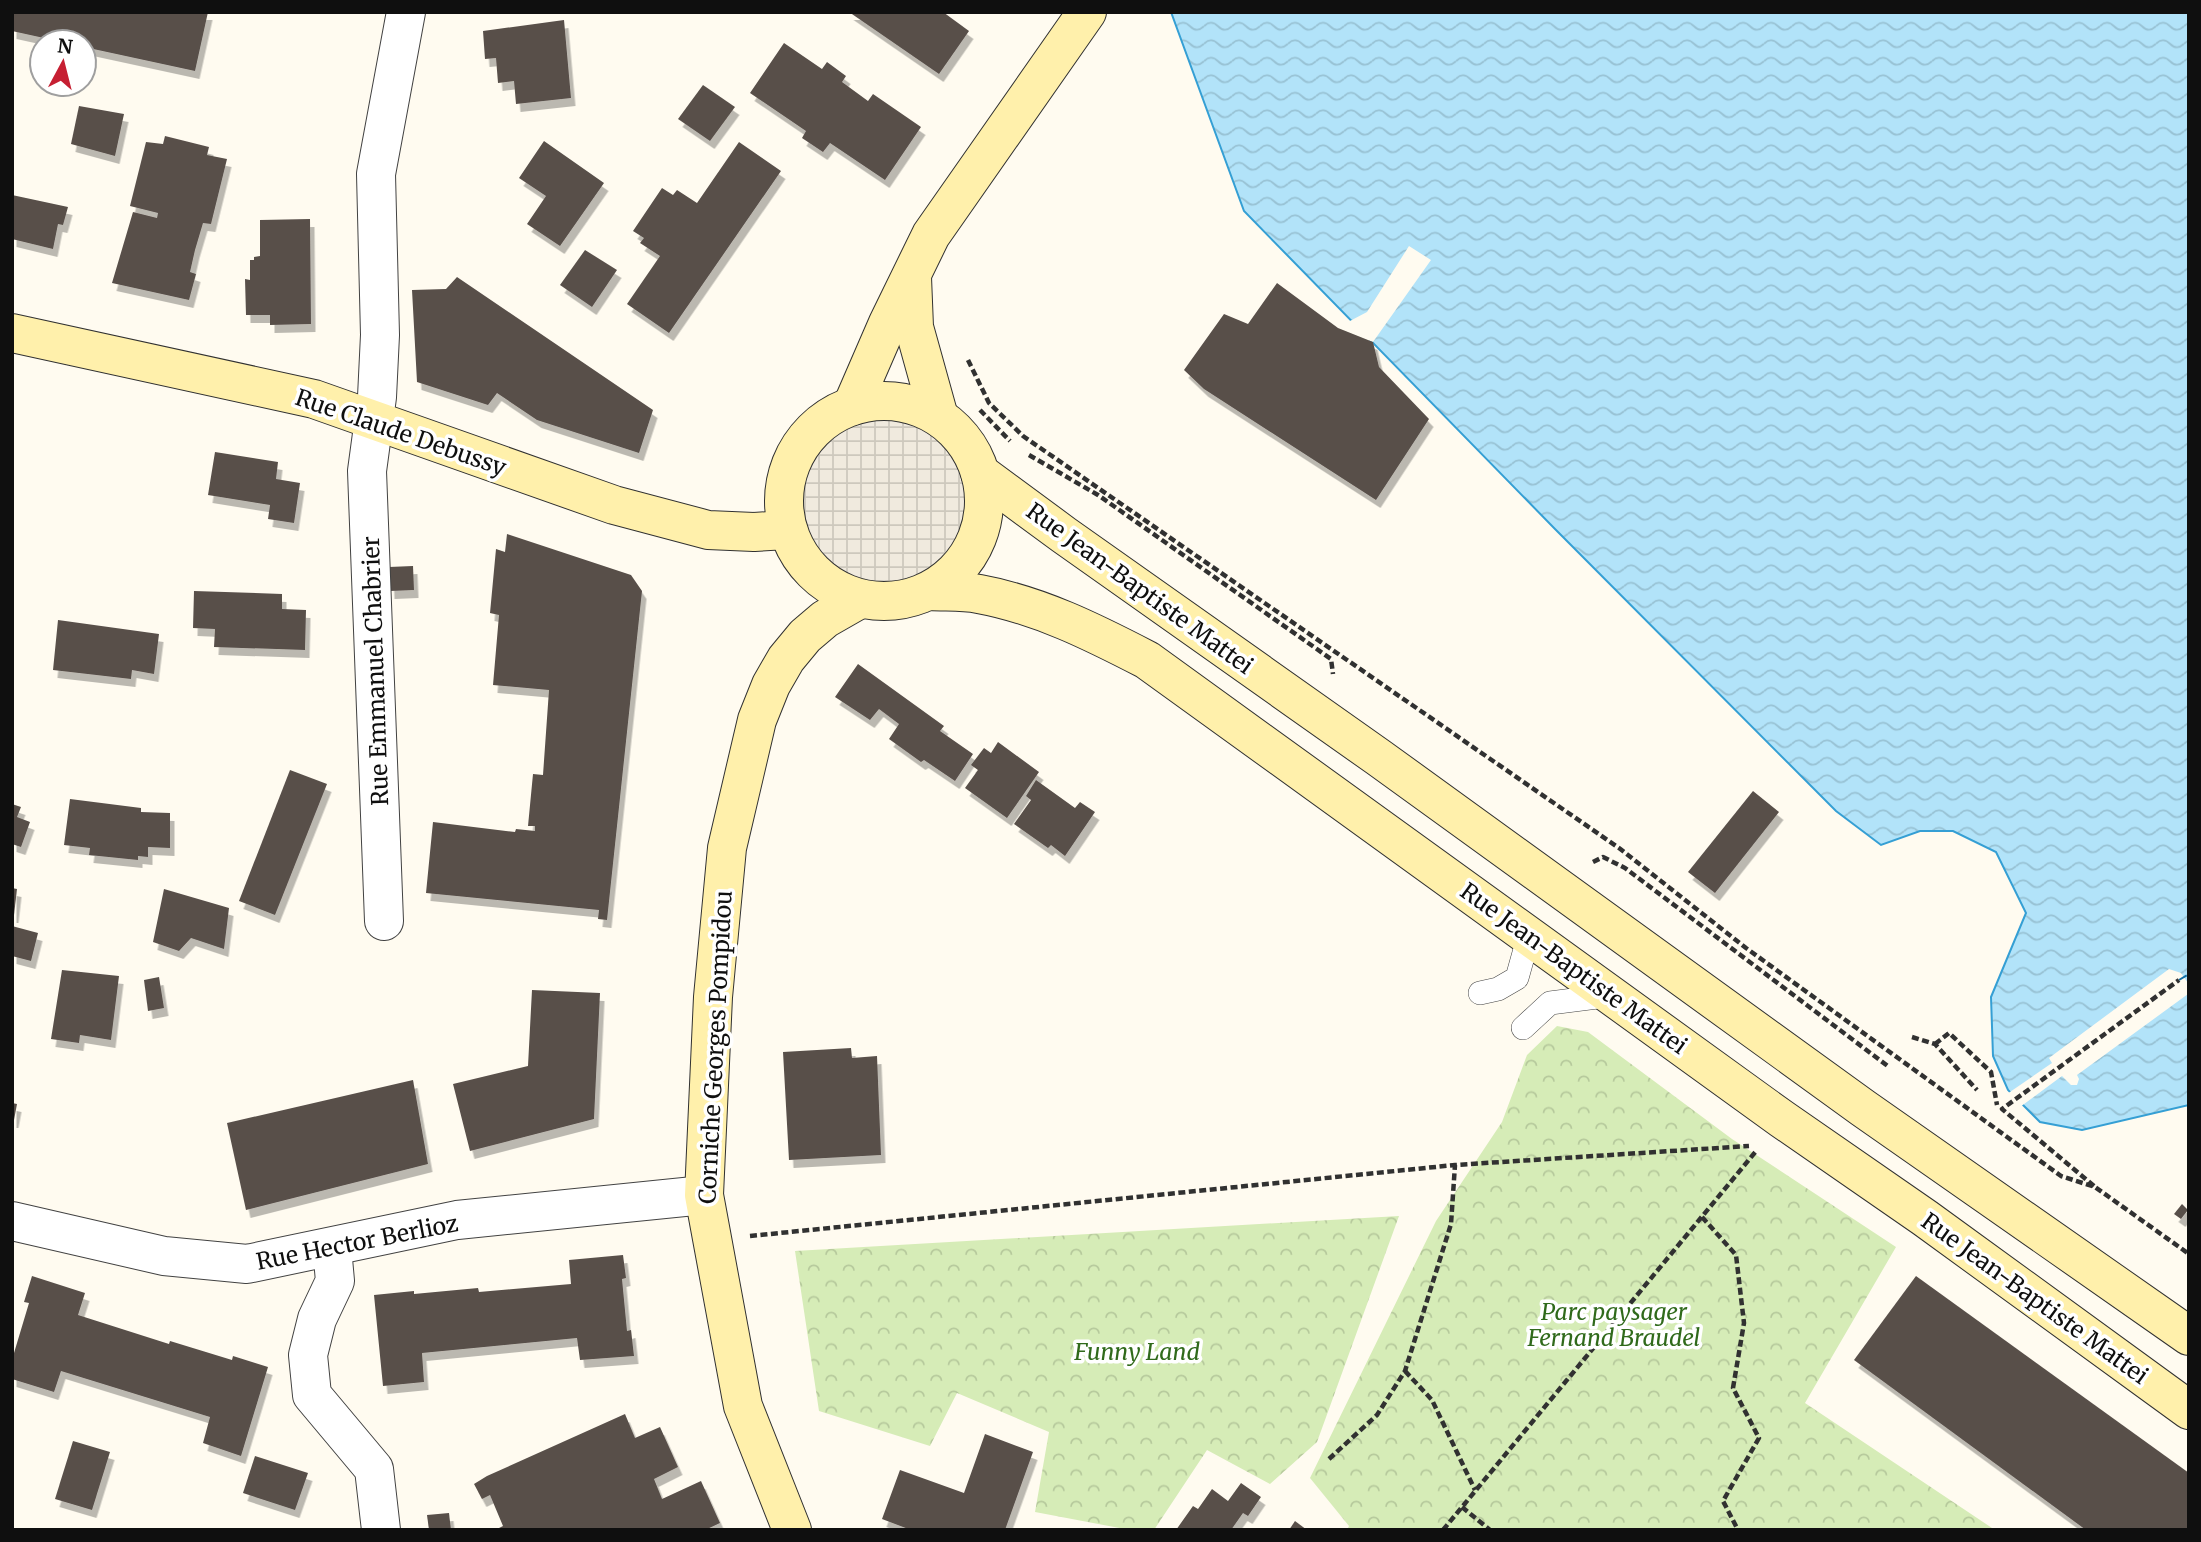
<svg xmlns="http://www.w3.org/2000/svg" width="2201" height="1542" font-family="Merriweather,serif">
	<defs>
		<pattern id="park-crowns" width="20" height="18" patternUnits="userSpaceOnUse" patternTransform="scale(1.75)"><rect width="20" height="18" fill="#d6ecb7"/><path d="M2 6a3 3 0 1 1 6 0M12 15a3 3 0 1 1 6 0" fill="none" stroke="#b6c99c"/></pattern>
		<pattern id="plaza-grid" width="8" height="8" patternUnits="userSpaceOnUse" patternTransform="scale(1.75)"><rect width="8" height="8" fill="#f0eade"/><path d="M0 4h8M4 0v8" fill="none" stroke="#cdc8bd"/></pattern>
		<pattern id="water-waves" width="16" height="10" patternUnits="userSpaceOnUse" patternTransform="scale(1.75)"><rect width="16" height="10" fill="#b2e3f9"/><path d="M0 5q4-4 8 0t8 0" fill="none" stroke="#98c2d4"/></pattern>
		<filter id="shadow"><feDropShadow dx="4.5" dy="8" stdDeviation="0" flood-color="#0004"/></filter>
	</defs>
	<rect width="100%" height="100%" fill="#fffbf0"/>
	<g fill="url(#park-crowns)">
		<polygon points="1557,1026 1588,1032 1732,1139 1896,1247 1805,1403 1995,1530 1347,1530 1349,1526 1310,1478 1436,1221 1502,1122 1527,1055"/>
		<polygon points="1399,1216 1317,1442 1270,1484 1207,1450 1154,1530 1130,1530 1035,1512 1049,1432 957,1393 930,1446 819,1411 795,1251"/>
	</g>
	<circle fill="url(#plaza-grid)" cx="884" cy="501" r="100"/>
	<polygon fill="url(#water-waves)" stroke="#359fd4" stroke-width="2" points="1171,12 2189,12 2189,1105 2082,1130 2040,1122 2008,1090 1993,1056 1991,997 2026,913 1996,852 1953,831 1920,831 1881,845 1836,811 1555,529 1244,211"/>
	<g fill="#fffbf0">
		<polygon points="1409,246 1431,260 1373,342 1365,339 1348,322 1367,312"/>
		<polygon points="2169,969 2181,973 2188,983 2188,994 2077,1075 2079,1079 2077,1085 2071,1085 2062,1076 2020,1107 2007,1094 2052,1063 2049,1058"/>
	</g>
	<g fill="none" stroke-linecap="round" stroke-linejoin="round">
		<polyline stroke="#116fa7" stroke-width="2" stroke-dasharray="9 7" stroke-linecap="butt" points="2179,980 2189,974"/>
	</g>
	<g fill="#584f4a" filter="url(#shadow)">
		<polygon points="12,12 208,12 195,71 84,47 84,42 62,42 12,31"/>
		<polygon points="849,12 943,12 969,31 939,74"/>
		<polygon points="564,20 571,98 516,104 514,81 498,83 496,58 485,59 483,31"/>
		<polygon points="784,43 822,69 827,62 846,76 842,82 868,101 873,94 921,127 885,180 830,143 823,152 802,138 806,131 750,93"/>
		<polygon points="703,85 735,107 710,141 678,119"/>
		<polygon points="79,106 124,114 115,156 71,144"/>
		<polygon points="165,136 209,147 207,155 227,159 211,224 203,223 195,250 190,272 196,274 189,300 112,283 133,212 157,218 158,213 130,206 146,142 163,144"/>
		<polygon points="544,141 604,183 560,246 527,224 546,196 519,178"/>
		<polygon points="739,142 781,171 669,333 627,304 660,256 640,243 644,238 633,231 662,188 673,195 677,190 697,203"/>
		<polygon points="12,195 68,207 63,225 58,224 53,249 12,239"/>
		<polygon points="310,219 311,324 270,325 270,315 246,315 245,279 250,280 250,260 254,260 254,257 260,256 260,220"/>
		<polygon points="585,250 617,270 592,307 560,285"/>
		<polygon points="457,277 653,410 639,453 537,420 497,393 488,405 417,382 412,290 446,289"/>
		<polygon points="1277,283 1338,328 1373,342 1379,367 1429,419 1376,500 1204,389 1184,370 1224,314 1248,324"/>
		<polygon points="215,452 278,462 276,479 300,483 294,523 268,519 270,505 208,495"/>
		<polygon points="507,534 631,575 642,591 607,920 598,919 599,910 426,893 433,822 515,832 516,829 535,831 535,826 528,826 533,774 543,775 549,690 493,685 499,615 490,613 496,549 505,552"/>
		<polygon points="413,566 414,590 390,591 389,567"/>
		<polygon points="194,591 282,594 282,609 306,610 305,650 214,647 215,629 193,628"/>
		<polygon points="58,620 159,634 154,674 132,670 131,679 53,670"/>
		<polygon points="858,664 944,726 940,731 973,754 955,781 924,760 921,762 889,739 899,724 879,709 870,720 835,697"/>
		<polygon points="998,742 1039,772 1007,818 965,788 978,770 971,765 984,748 991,753"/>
		<polygon points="290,770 327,784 275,915 239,901"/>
		<polygon points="1036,780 1075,808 1080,802 1095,812 1065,856 1051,845 1048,848 1014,824 1031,800 1026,796"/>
		<polygon points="1753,791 1779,812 1715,893 1688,872"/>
		<polygon points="70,799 141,808 141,812 170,813 170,848 148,847 148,857 138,856 138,860 89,855 90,848 64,845"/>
		<polygon points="12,804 21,807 17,817 30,822 21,847 12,844"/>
		<polygon points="12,888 17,889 14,915 12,915"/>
		<polygon points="164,889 229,908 224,949 191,938 179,951 153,942"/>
		<polygon points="12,926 38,933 31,961 12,956"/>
		<polygon points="62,970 119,976 111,1040 80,1035 79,1043 51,1039"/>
		<polygon points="159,977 164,1008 148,1011 144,980"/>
		<polygon points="532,990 600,993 594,1119 470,1151 453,1084 528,1066"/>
		<polygon points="851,1048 852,1058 877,1056 881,1155 789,1160 783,1052"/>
		<polygon points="413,1080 428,1164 246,1210 227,1123"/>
		<polygon points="12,1103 17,1104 14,1120 12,1120"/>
		<polygon points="2182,1204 2188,1210 2181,1219 2174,1214"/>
		<polygon points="623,1255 626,1278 622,1279 627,1331 631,1330 634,1356 580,1360 577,1338 422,1353 424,1382 383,1386 374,1295 414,1291 414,1294 478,1288 479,1292 571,1284 569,1260"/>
		<polygon points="32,1276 85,1293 78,1315 169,1344 170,1341 232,1360 233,1356 268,1367 241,1456 203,1443 210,1417 61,1371 54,1392 12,1379 12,1353 14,1353 29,1303 24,1302"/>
		<polygon points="1916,1276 2189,1473 2189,1530 2086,1530 1854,1360"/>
		<polygon points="625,1414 635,1438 660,1427 678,1467 654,1479 662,1499 701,1481 720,1523 705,1530 495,1530 503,1526 490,1495 482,1499 474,1484 487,1476"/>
		<polygon points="985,1434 1033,1452 1005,1530 911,1530 882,1519 900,1470 964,1493"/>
		<polygon points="73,1441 110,1452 92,1510 55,1499"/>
		<polygon points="255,1456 308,1473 295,1510 243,1493"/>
		<polygon points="1241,1483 1261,1497 1248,1516 1243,1513 1231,1530 1176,1530 1193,1506 1198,1509 1212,1489 1228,1501"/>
		<polygon points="449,1513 451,1530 429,1530 427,1515"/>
		<polygon points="1295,1521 1307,1530 1289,1530"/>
	</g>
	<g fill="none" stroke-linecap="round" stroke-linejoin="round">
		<defs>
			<g id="lane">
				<polyline points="1480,993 1498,989 1517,978 1529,935"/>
				<polyline points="1523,1028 1550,1003 1613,995"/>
			</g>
			<g id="street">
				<polyline points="384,921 367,471 377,397 380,335 376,174 406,12"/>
				<polyline points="12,1221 164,1256 247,1264 457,1220 704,1195"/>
				<polyline points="332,1248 335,1281 317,1319 308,1355 312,1395 374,1469 381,1530"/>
			</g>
			<g id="secondary">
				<polyline points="912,277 914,327 939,417"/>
				<polyline points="12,333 314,399 614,505 708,530 754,532 787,530"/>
				<circle cx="884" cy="501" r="100"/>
				<polyline points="852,406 888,323 931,235 1087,12"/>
				<polyline points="980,473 1064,535 1378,757 1863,1108 2189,1336"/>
				<path d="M930,591c16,1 33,0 49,3 60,11 114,38 168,66l635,459 143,99 264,192"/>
				<polyline points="792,1530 743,1406 704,1195 713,997 727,848 757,720 771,685 786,659 805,636 825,619 860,599"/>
			</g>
		</defs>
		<use href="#lane" stroke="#424242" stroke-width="24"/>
		<use href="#street" stroke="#424242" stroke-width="40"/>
		<use href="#secondary" stroke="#313131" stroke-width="40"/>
		<g stroke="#313131" stroke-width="4.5" stroke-dasharray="7 3.5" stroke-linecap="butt">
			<polyline points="968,360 989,403 1023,436 1619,848 1746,948 2061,1176 2095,1187 2189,1254"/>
			<polyline points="980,410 1010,441"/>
			<polyline points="1029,455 1098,495 1331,659 1333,674"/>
			<polyline points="1593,862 1603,857 1625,868 1889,1067"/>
			<polyline points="1912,1037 1935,1044 1977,1090"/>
			<polyline points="1935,1044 1949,1033 1991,1072 1997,1105"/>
			<polyline points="2094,1186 2002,1109 2179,980"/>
			<polyline points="1702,1217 1736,1255 1744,1323 1733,1388 1759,1438 1723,1501 1738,1530"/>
			<polyline points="750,1236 1455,1165 1749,1146"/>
			<polyline points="1405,1371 1432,1400 1475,1490"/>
			<polyline points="1329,1459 1377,1415 1405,1371 1451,1224 1455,1165"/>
			<polyline points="1462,1507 1490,1530"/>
			<polyline points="1443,1530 1757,1150"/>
		</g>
		<use href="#lane" stroke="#fff" stroke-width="23"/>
		<use href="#street" stroke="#fff" stroke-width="38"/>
		<use href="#secondary" stroke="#fff0ab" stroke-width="38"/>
	</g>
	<g text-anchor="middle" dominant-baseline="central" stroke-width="7" stroke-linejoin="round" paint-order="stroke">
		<g font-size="23" fill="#0f0f0f" stroke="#fff">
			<text transform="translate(401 432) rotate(19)">Rue Claude Debussy</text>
			<text transform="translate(1140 588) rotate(36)">Rue Jean-Baptiste Mattei</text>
			<text transform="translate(375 671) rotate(-92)">Rue Emmanuel Chabrier</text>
			<text transform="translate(1574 968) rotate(36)">Rue Jean-Baptiste Mattei</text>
			<text transform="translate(715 1047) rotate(-87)">Corniche Georges Pompidou</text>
			<text transform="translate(357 1242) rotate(-11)">Rue Hector Berlioz</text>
			<text transform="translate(2035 1298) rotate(36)">Rue Jean-Baptiste Mattei</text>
		</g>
		<g font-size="23" font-style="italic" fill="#306a1b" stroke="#fff">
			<text x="1614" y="1311">Parc paysager<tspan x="1614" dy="26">Fernand Braudel</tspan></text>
			<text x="1137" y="1351">Funny Land</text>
		</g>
	</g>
	<rect width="2201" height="1542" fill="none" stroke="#0f0f0f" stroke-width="28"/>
	<g transform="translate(63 63) rotate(7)"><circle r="33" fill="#ffffff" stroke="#9f9f9f" stroke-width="2"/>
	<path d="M0-5L12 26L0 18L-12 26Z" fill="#c61f32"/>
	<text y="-10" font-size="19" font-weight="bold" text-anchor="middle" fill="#0f0f0f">N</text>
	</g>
</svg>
